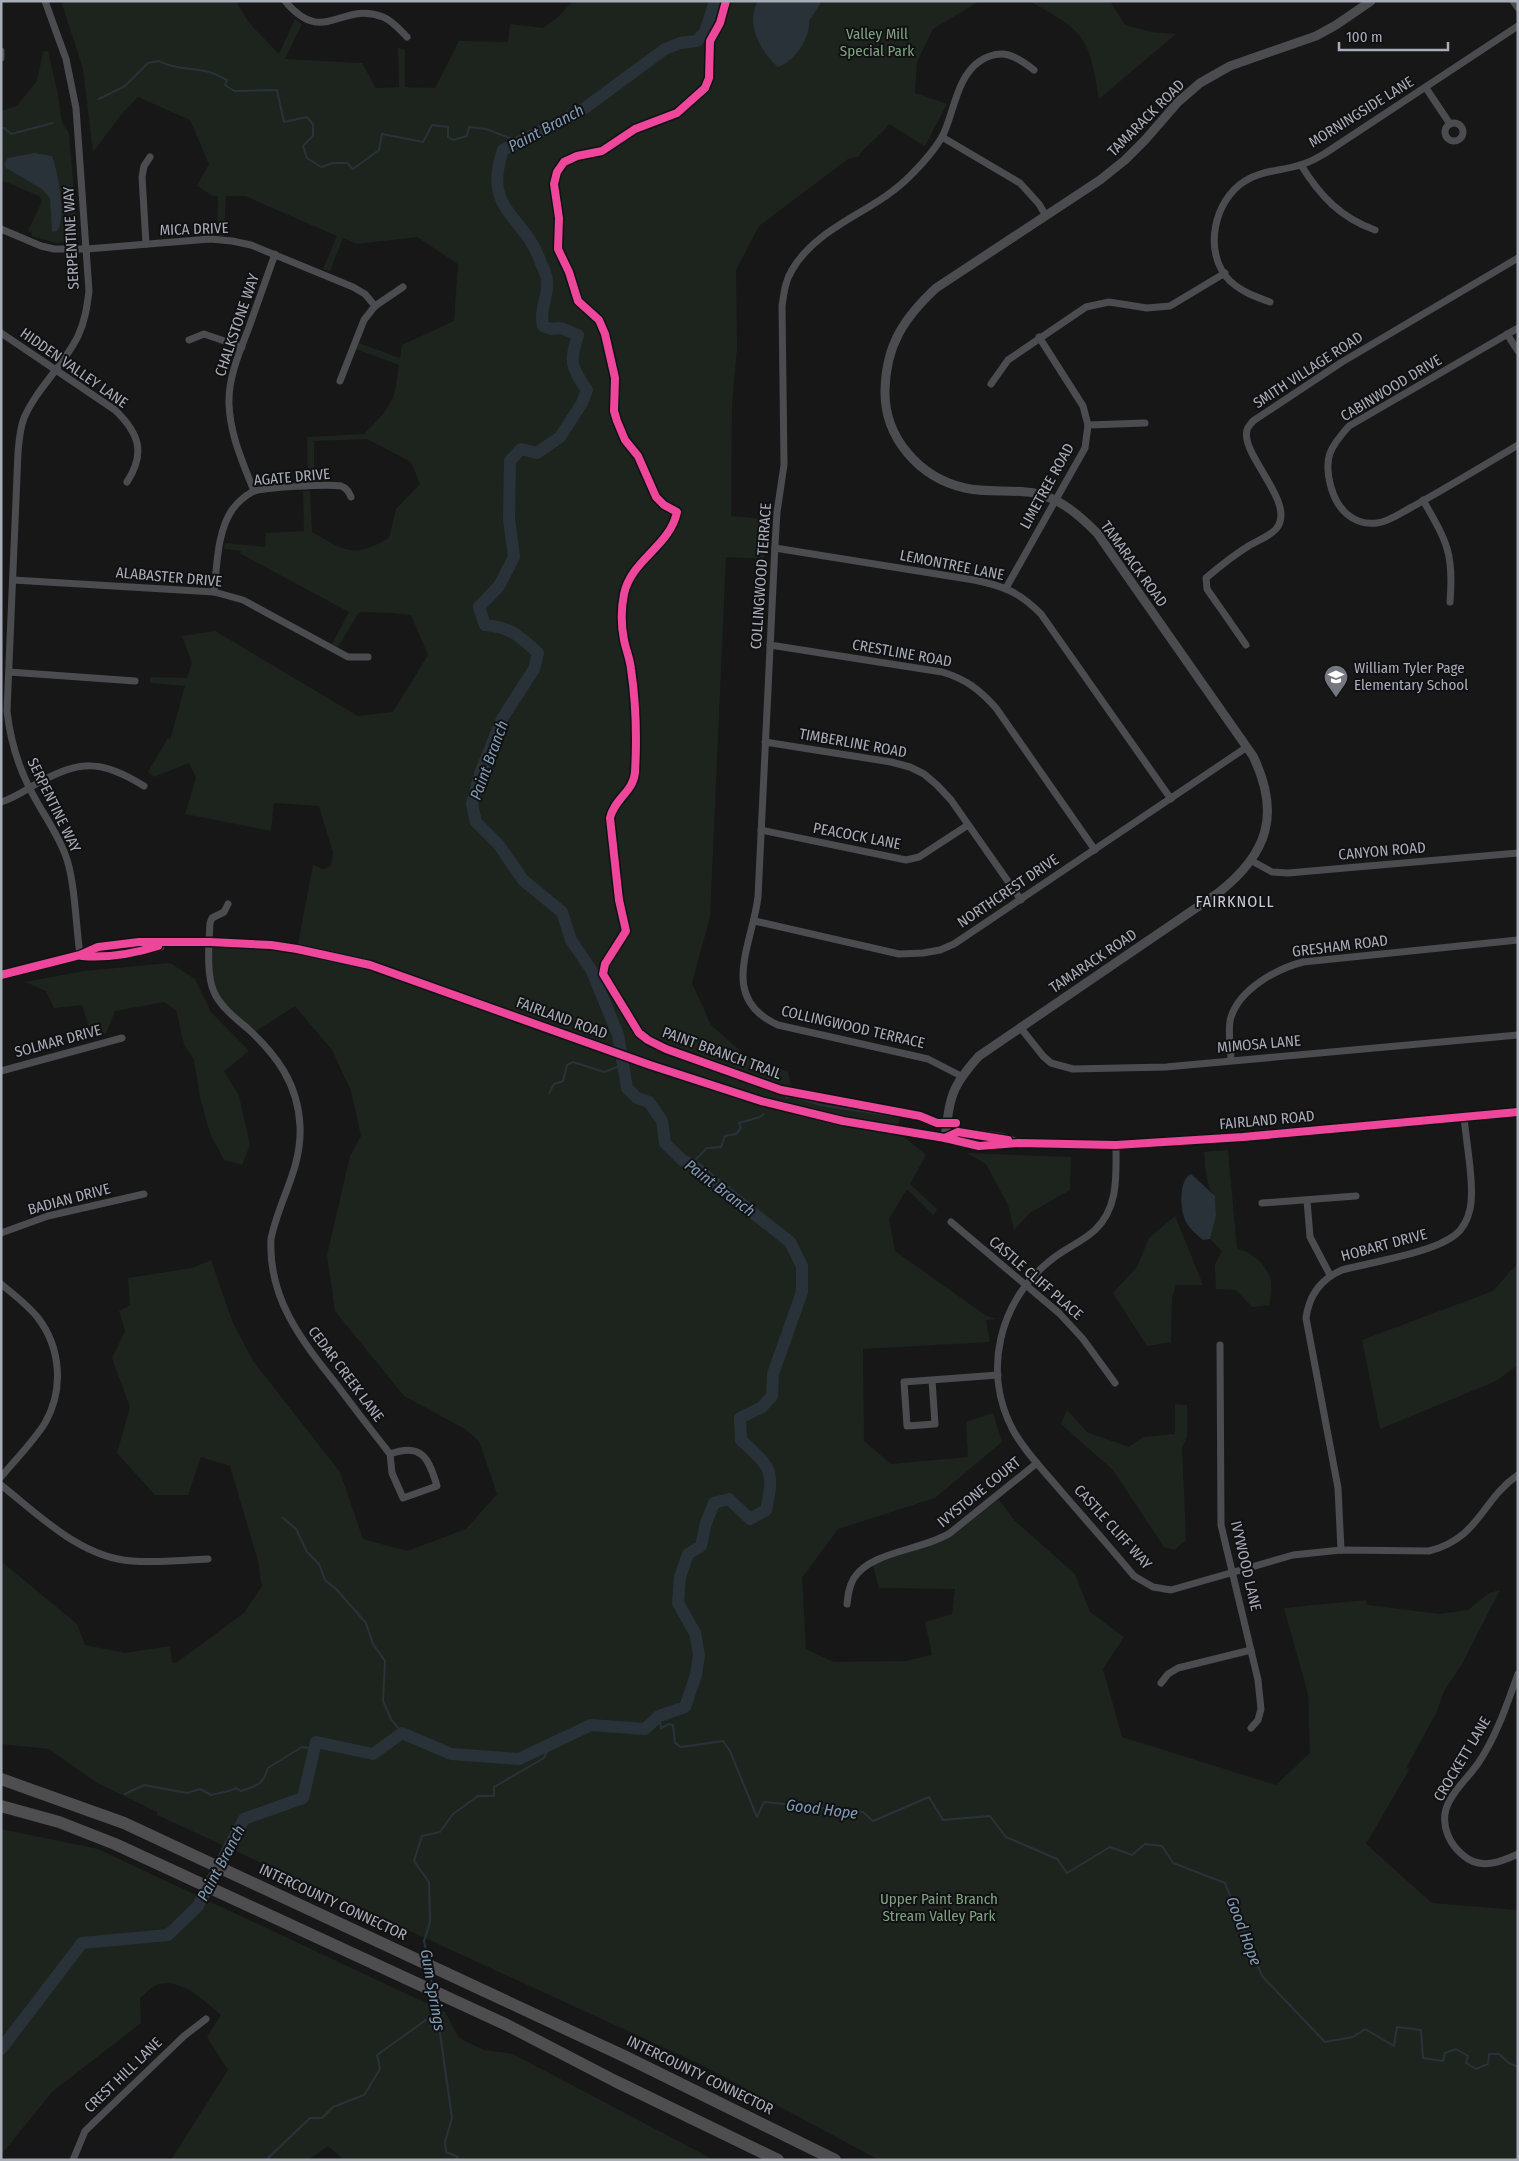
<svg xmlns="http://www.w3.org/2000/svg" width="1519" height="2161" font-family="'Fira Sans Condensed',sans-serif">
	<rect width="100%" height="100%" fill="#171717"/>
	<g fill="#1d241e">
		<path d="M61,1h175l13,22 30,31 16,-35 7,5 -17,35 77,4 14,25 23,-1 -1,-39 7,2v37l30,1 24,-47 49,1 2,-18 33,4 15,-11 15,-16h407l-47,28 -16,33 -2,31 32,11 -22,42 -36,-22c-9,13 -23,20 -31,33l-10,2 -89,67 -23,44 1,78 -5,58 -1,110 34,3 -1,40 -38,-2 -16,360 -18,66 19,42 43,38 34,8 4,21 109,22 -4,17 29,24 -16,29 27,25 -4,6 -26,-26 -18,30 6,32 90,64 11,4 -10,1 4,22 -127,7 1,92 27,23 77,-7 -2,-35 27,-9 9,29 -67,56 -97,31 -36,49 4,71 28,13 71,-1 27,-6 -7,-33 27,-8 3,-25 -76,-1 -7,-26 67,-22 57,-44 19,25 60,53 15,38 34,25 -21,32 19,68 154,48 34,-32 -2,-59 -24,-86 82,-8 1,5 72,9 29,-4 21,-17 11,-3 -38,74 -18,27 -7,20 -30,56 2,3 -43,74 66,59 86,7v250h-639l-177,-95 -545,-250v-3l-60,-29 -48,-34 -48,-5v-183l76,63 8,21 40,8 45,-7 2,16 4,1 68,-50 18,-27 -4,-25 -28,-95 -29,-9 -13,38h-33l-38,-42 13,-46 -18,-49 13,-27 -6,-20 11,-6 -2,-27 64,-10 19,-8 22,63 20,38 87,111 23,67 44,12 59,-22 31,-35 -18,-53 -14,-12 -61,-33 -69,-85 -8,-56 23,-99 11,-20 -10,-45 -19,-41 -37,-44 -42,27 -39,-41 -4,-50 87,7 16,-84 10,4 8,-3 2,-13 -14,-47 -45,-3 -3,28 -86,-17 11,-36 -7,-15 -35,14 -6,-5 20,-34 2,2 15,-54 -35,-3v-6l37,1 5,-15 -10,-27 33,-5 143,85 35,-4 35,-57 -17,-40 -18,-2 -34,-1 -21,35 -6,-3 17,-32 -110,-59 3,-2 -18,-2 1,-6 40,4 1,-14 38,-2 -1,-40h7l2,41c33,19 41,27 77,6l7,-29 24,-25 -9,-22 -44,-23 -53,2v41h-6l-1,-45 57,-3c26,-26 31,-31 35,-69l-43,-16 3,-6 41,15 2,-13 52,-24 4,-57 -41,-27 -60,7 -14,-6 -13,33 -7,-2 14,-33 -92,-40h-19l-2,40h-7l1,-40h-5l-16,-10 12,-22 -19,-44 -52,-23 -17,18 -28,37 -10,-83z"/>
		<path d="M1029,1h81l15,24 27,7 24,2 -77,65c-4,-21 -6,-45 -19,-63 -11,-14 -35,-26 -51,-35z"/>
		<polygon points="48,51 58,95 62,123 69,133 78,241 57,243 31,236 32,233 28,231 42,201 39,196 1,180 1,111 17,106 37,81 43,52"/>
		<polygon points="170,963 195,979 211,1012 249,1051 224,1071 239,1096 250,1145 242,1165 224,1160 210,1133 200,1098 194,1060 184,1044 176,1010 164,1002 115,1011 106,1033 92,1037 82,1005 54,1008 46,991 25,982 84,971"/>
		<path d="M1228,1150l9,99c14,2 28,15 33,28 3,7 0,21 0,28l-18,2 -16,-17 -20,-1 -1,-25 7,-13 -12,-12 6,-23 -1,-20 -5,-6 -4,-16 -2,-22z"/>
		<polygon points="967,1153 1071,1157 1070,1190 1030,1213 1014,1230 1008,1205 986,1164"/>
		<polygon points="1175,1216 1203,1285 1176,1285 1172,1297 1171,1342 1147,1346 1113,1293 1137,1267 1149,1238"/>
		<polygon points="1518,1263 1518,1365 1496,1381 1380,1429 1362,1340 1493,1291"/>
		<polygon points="1175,1404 1187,1405 1187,1437 1182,1447 1186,1540 1174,1550 1164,1547 1113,1470 1061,1424 1067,1410 1087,1432 1129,1447 1143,1437 1175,1434"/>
		<path d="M1,1829l97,20 347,163 14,26 25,12 29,4 201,106h-370l-16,-14 -20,14h-137l57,-90 -21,-33 14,-22c-17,-14 -38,-36 -62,-31 -7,2 -14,10 -19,14l1,25 -89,69 -51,63z"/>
	</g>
	<g fill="#2a3239">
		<path d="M758,1h64l-13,20c2,16 -15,41 -31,46 -18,-15 -33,-45 -20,-66z"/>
		<path d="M34,153l18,3c6,16 15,62 5,75l-5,1 -2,-34 -8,-9 -36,-21 -2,-4 4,-6z"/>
		<path d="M1191,1174l24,22 1,20 -6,23 -7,1c-6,-5 -13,-11 -17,-18 -6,-12 -8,-41 5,-48z"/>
	</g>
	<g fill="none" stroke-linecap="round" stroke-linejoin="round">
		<g stroke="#2a3239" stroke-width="2">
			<path d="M99,99l26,-13 23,-23 11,-2c14,8 31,7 46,10 8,1 16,6 22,9l-2,5 9,6 43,-1 7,32 23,-5 6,7v12l-10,10 4,12 14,9 12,-4h14l6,6 26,-19 3,-16 41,8 9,-17 16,2v10l5,3 14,-4 2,-9 17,2 32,12"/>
			<polyline points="1,128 4,128 11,134 53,123"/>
			<polyline points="549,1093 554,1084 563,1081 567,1065 573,1062 604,1072 622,1065"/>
			<polyline points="786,1098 791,1096 821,1105 900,1117"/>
			<polyline points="691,1164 707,1148 721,1147 725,1136 736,1134 741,1128 739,1123 760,1117 764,1114"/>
			<polyline points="283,1518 296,1529 307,1552 319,1564 325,1580 336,1589 366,1623 373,1644 385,1661 383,1701 391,1719 402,1733"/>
			<polyline points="659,1716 661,1728 669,1724 673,1725 675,1743 681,1747 723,1741 730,1751 757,1817 764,1802 863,1812 873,1821 929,1797 943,1820 990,1816 1006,1837 1057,1859 1067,1873 1110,1847 1132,1855 1145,1844 1162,1846 1173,1863 1225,1883 1262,1976 1325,2042 1353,2037 1365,2029 1394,2046 1397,2027 1421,2030 1423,2058 1443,2061 1445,2053 1456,2049 1468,2056 1466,2063 1476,2069 1488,2064 1489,2054 1499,2054 1509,2063 1518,2067"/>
			<path d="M125,1794l19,-9 43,8 13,-4 11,6c9,-3 16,-2 25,-7l5,3c17,-6 22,-6 27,-23l34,-21 13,2"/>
			<polyline points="428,1959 424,1941 430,1922 429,1882 414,1861 422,1836 440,1832 453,1814 478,1796 494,1796 494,1787 544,1758 550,1745"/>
			<polyline points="430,1971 432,1984"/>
			<polyline points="435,1998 452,2118 445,2142 446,2152 458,2157 456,2160"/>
			<polyline points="266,2160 310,2118 322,2118 333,2107 364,2095 380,2069 377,2055 437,2012"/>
		</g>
		<path stroke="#2a3239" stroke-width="12" d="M1,2049l81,-106 86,-8 30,-29 46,-87 59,-21 13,-56 57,12 29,-21 49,21 68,5 72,-34 54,4 14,-13 26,-9 11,-32 3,-20 -4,-22 -17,-30 2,-26 8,-23 13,-8 5,-23 8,-20 15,-4 21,20 16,-9c9,-41 5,-42 -25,-70l-1,-22 22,-11 10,-11 1,-22 29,-82v-26l-12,-24 -99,-78 -9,-4 -17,-17 -3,-22 -13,-19 -12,-4 -10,-10 -9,-53 -26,-64 -21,-31 -9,-28 -39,-32 -24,-35 -23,-23 -4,-18 8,-30 22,-55 32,-50 4,-16c-18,-17 -28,-26 -53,-28l-6,-18 20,-21 15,-29 -5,-38 1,-58 11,-12 16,4 23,-16 22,-34 5,-13c-16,-23 -18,-28 -9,-55l-17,-7 -10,1 -8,-3c-4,-18 6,-30 4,-45 0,-6 -4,-13 -6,-18 -17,-50 -59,-51 -38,-113l75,-37 87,-64 15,-6 17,-2 8,-9 10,-31"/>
		<g stroke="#4b4c50" stroke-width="7">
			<path d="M45,1l21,58 10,49 13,183c-2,16 -4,30 -11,45 -14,29 -41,52 -54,82 -4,10 -5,23 -6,34l-11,259c3,27 10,52 22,76 11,23 27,43 36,67 10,24 11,74 15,101"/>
			<path d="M285,1c39,47 56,-1 98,16 10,4 16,12 24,20"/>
			<polyline points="1513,1 1518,8"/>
			<polyline points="1,51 1,58"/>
			<polyline points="1426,88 1450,124"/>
			<circle cx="1454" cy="132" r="9"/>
			<polyline points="942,137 1020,183 1039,204 1046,216"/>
			<path d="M1301,165c19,31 40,53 74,65"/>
			<polyline points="1,229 41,246 54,249 87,249 210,239 232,241 251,245 353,287 365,294 375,306"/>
			<polyline points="146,244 142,177 144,166 150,157"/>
			<path d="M1270,302c-14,-5 -28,-10 -40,-21 -28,-28 -16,-81 15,-100 17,-11 37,-10 55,-16 9,-2 17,-7 24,-11l194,-128"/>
			<path d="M1518,328l-169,98c-19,21 -26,32 -18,61 6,22 22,39 46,36 12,-1 25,-11 35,-16 36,-20 71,-41 106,-62"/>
			<path d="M1,333l114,77c24,23 31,43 12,72"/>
			<polyline points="1507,334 1518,351"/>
			<polyline points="189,340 204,334 242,347"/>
			<polyline points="340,381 364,320 375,306 403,287"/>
			<polyline points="991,384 1008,360 1086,307 1109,302 1147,308 1170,306 1225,273"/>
			<polyline points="1088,425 1145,423"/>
			<path d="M254,491c-11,-28 -24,-56 -25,-87 -1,-25 10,-51 19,-74 9,-25 18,-50 27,-76"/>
			<path d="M1423,500c24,42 31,53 27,102"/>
			<path d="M775,548l199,32c30,6 45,12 67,34l130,185"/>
			<polyline points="13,580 214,592 243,600 348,657 368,657"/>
			<polyline points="1006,588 1085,448 1088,425 1083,406 1039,337"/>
			<path d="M214,592c3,-26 3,-60 18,-82 5,-7 13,-14 20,-18 11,-5 76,-8 89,-6 6,2 8,6 10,11"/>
			<path d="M770,645l172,27c24,7 38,18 54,36l99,142"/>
			<path d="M1246,645l-39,-56 -1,-11c14,-12 28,-23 44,-33 7,-4 20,-9 26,-16 22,-25 -36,-74 -29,-99 1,-4 4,-6 6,-9l89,-59 176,-104"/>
			<polyline points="9,672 135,681"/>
			<polyline points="765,742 891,762 910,767 924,774 937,785 951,800 1021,900"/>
			<path d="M1,802c13,-4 23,-11 35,-18 44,-24 64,-25 108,2"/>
			<polyline points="761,830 906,860 919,857 968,825"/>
			<polyline points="1252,861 1272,872 1288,873 1518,853"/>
			<path d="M228,904l-4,8 -12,6 -2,5c-1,18 -4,52 4,69 6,14 21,26 33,36 30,27 51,56 53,98 2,43 -21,73 -29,113 -3,60 31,102 66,146 17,23 35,46 53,69l2,19 11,25 34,-12c-8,-27 -15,-44 -47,-32"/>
			<polyline points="755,921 899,954 923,953 940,950 954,944 1247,747"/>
			<polyline points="1020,1027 1043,1056 1051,1063 1073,1069 1166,1067 1518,1035"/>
			<path d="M1231,1060c0,-13 -4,-31 0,-43 9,-28 45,-48 72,-55l215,-22"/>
			<polyline points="1,1071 122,1038"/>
			<path d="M961,1076l-33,-17 -150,-34c-60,-27 -26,-79 -20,-128l17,-352 2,-33 7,-47 -2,-159c2,-13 3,-25 10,-36 26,-45 83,-58 118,-94 12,-12 25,-26 33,-41 11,-23 14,-59 37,-74 22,-14 36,-5 54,9"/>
			<path d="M1116,1145c0,30 3,62 -21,85 -13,12 -31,19 -44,30 -52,40 -69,112 -38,170 12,22 31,41 47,60 25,29 50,57 74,86l19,11 18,3 122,-35 48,-5 88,1c51,-13 52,-51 89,-76"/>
			<polyline points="1307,1200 1310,1237 1330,1275"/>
			<polyline points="1262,1203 1356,1196"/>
			<polyline points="951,1222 1059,1313 1083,1339 1115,1383"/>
			<polyline points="1,1233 48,1216 144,1194"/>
			<path d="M1,1284c12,10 27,21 37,34 23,30 26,72 7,105 -12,19 -29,36 -44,54"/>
			<polyline points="1220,1345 1221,1525 1258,1680 1261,1709 1258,1720 1251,1728"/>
			<polyline points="932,1380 935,1424 907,1426 904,1382 998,1375"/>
			<path d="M1,1485c38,30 80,73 131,76 25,2 51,-1 76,-2"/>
			<path d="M1341,1550l-3,-62 -32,-170c3,-23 15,-39 36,-48 30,-8 90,-17 113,-35 8,-6 13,-17 15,-26 5,-22 -4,-68 -6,-92"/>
			<path d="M847,1604c1,-9 2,-18 7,-26 17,-27 70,-28 96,-45l87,-70"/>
			<path d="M1518,1674c-11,30 -21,61 -39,88 -10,15 -27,29 -33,47 -5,18 4,36 18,47 16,14 37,6 54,-2"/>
			<polyline points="1161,1683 1168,1674 1178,1668 1251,1650"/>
			<polyline points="73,2160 85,2131 184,2036 206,2019"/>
		</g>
		<path stroke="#4b4c50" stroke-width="9" d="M945,1138c5,-42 6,-51 34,-82l239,-163c50,-39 63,-79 35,-137l-156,-223c-18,-18 -37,-35 -63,-40 -23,-4 -47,0 -69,-5 -45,-10 -81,-50 -80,-98 1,-45 19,-72 51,-102l164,-108 25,-20 20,-20 33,-38 22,-19 30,-17 86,-30 20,-11 35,-24"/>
		<g stroke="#4a4a4e" stroke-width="10">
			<path d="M81,955c27,3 53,-1 79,-9"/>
			<polyline points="1,975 80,955 98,947 139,942 210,942 271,945 297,949 370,965 650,1065 761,1101 843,1121 945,1138 979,1146 1018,1143 1116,1145 1243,1137 1518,1112"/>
			<polyline points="945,1138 958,1132 1002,1138 1014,1142"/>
		</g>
		<g stroke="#4e4e51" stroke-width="12">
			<polyline points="1,1779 124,1823 626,2057 835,2160"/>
			<polyline points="1,1806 59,1822 115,1844 507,2025 615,2081 778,2160"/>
		</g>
		<defs>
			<g id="cycleway">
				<path d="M726,1l-6,22 -10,18 -1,37 -4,10 -28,25 -42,16 -33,22 -25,5 -13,6 -7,10 -3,12 5,34 -1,31 11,23 9,29 21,19 6,14 10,44 -1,33 3,10 8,19 13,16 18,41 8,8 13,7c-7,34 -46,48 -53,82 -3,15 -3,31 0,46 2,10 6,19 7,29 5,34 6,69 4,103 -1,19 -21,27 -25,46l9,82 7,31 -21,33 -2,10 36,59 9,7 18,9 115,41 139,26 17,7h19"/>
				<path d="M82,956c26,2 51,-2 76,-10"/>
				<polyline points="1,975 80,955 98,947 139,942 210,942 271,945 297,949 370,965 650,1065 761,1101 843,1121 945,1138 979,1146 1018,1143 1116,1145 1243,1137 1518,1112"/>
				<polyline points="945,1138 958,1132 1008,1140"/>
			</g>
		</defs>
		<use href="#cycleway" stroke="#111113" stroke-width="11"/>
		<use href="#cycleway" stroke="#ed469a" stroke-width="8"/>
	</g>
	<defs>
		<symbol id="school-pin" viewBox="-11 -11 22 30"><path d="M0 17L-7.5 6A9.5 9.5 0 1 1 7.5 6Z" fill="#757880" stroke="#111113"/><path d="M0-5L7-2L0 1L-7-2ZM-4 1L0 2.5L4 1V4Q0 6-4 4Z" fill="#fff"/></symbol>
	</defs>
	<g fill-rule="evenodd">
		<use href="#school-pin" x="1322" y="663" width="28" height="38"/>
	</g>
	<g text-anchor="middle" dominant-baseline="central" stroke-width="4" stroke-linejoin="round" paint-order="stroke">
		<g font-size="15" fill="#7fa381" stroke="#111113">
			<text x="877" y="34">Valley Mill<tspan x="877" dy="17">Special Park</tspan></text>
			<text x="939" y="1899">Upper Paint Branch<tspan x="939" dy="17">Stream Valley Park</tspan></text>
		</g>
		<g font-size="15" fill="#a8adb8" stroke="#111113">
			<text transform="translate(1361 112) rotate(-32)">MORNINGSIDE LANE</text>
			<text transform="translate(1146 118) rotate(-45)">TAMARACK ROAD</text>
			<text transform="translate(194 229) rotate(-2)">MICA DRIVE</text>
			<text transform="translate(71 238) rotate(-93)">SERPENTINE WAY</text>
			<text transform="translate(237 325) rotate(-71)">CHALKSTONE WAY</text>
			<text transform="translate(74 368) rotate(35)">HIDDEN VALLEY LANE</text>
			<text transform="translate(1308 370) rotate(-33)">SMITH VILLAGE ROAD</text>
			<text transform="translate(1391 388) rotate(-31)">CABINWOOD DRIVE</text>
			<text transform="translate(292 477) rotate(-5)">AGATE DRIVE</text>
			<text transform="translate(1047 486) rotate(-61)">LIMETREE ROAD</text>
			<text transform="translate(1134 564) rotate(54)">TAMARACK ROAD</text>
			<text transform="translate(952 565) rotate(11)">LEMONTREE LANE</text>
			<text transform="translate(761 576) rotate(-86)">COLLINGWOOD TERRACE</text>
			<text transform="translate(169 577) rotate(5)">ALABASTER DRIVE</text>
			<text transform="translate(902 653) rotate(10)">CRESTLINE ROAD</text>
			<text transform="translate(853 743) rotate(10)">TIMBERLINE ROAD</text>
			<text transform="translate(54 805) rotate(64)">SERPENTINE WAY</text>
			<text transform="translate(857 836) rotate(11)">PEACOCK LANE</text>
			<text transform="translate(1382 851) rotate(-5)">CANYON ROAD</text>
			<text transform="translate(1008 891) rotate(-34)">NORTHCREST DRIVE</text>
			<text transform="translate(1340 946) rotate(-7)">GRESHAM ROAD</text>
			<text transform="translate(1093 961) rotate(-34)">TAMARACK ROAD</text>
			<text transform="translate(562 1018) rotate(20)">FAIRLAND ROAD</text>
			<text transform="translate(853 1027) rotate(13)">COLLINGWOOD TERRACE</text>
			<text transform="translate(58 1041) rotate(-15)">SOLMAR DRIVE</text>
			<text transform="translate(1259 1044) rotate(-5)">MIMOSA LANE</text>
			<text transform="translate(722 1053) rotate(20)">PAINT BRANCH TRAIL</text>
			<text transform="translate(1267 1120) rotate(-5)">FAIRLAND ROAD</text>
			<text transform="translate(69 1199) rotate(-15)">BADIAN DRIVE</text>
			<text transform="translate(1384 1245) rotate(-15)">HOBART DRIVE</text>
			<text transform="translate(1036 1278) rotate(41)">CASTLE CLIFF PLACE</text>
			<text transform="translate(346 1374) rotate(53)">CEDAR CREEK LANE</text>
			<text transform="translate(979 1492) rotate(-39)">IVYSTONE COURT</text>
			<text transform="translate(1113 1527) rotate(48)">CASTLE CLIFF WAY</text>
			<text transform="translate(1246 1566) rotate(77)">IVYWOOD LANE</text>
			<text transform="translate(1462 1759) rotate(-59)">CROCKETT LANE</text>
			<text transform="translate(333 1902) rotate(25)">INTERCOUNTY CONNECTOR</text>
			<text transform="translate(123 2075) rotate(-44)">CREST HILL LANE</text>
			<text transform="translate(700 2075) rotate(26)">INTERCOUNTY CONNECTOR</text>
		</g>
		<g font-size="15" fill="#a8adb8" stroke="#111113" text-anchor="start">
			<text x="1354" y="668">William Tyler Page<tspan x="1354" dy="17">Elementary School</tspan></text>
		</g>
		<g font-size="16" font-style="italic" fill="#7f9bb3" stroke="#111113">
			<text transform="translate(546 128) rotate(-28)">Paint Branch</text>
			<text transform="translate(489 760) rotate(-70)">Paint Branch</text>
			<text transform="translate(720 1188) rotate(37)">Paint Branch</text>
			<text transform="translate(822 1809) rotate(7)">Good Hope</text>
			<text transform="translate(221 1863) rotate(-62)">Paint Branch</text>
			<text transform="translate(1244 1931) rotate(69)">Good Hope</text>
			<text transform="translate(433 1990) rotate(80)">Gum Springs</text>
		</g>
		<g font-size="16" letter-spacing="1" fill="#c9ccd4" stroke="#111113">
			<text x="1235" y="901">FAIRKNOLL</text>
		</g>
	</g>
	<rect width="1519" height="2161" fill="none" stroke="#a8adb8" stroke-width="5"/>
	<path d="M1339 42v8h109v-8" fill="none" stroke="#a8adb8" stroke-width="2.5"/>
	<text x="1346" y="42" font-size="15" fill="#a8adb8" stroke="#111113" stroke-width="4" paint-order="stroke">100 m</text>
</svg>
